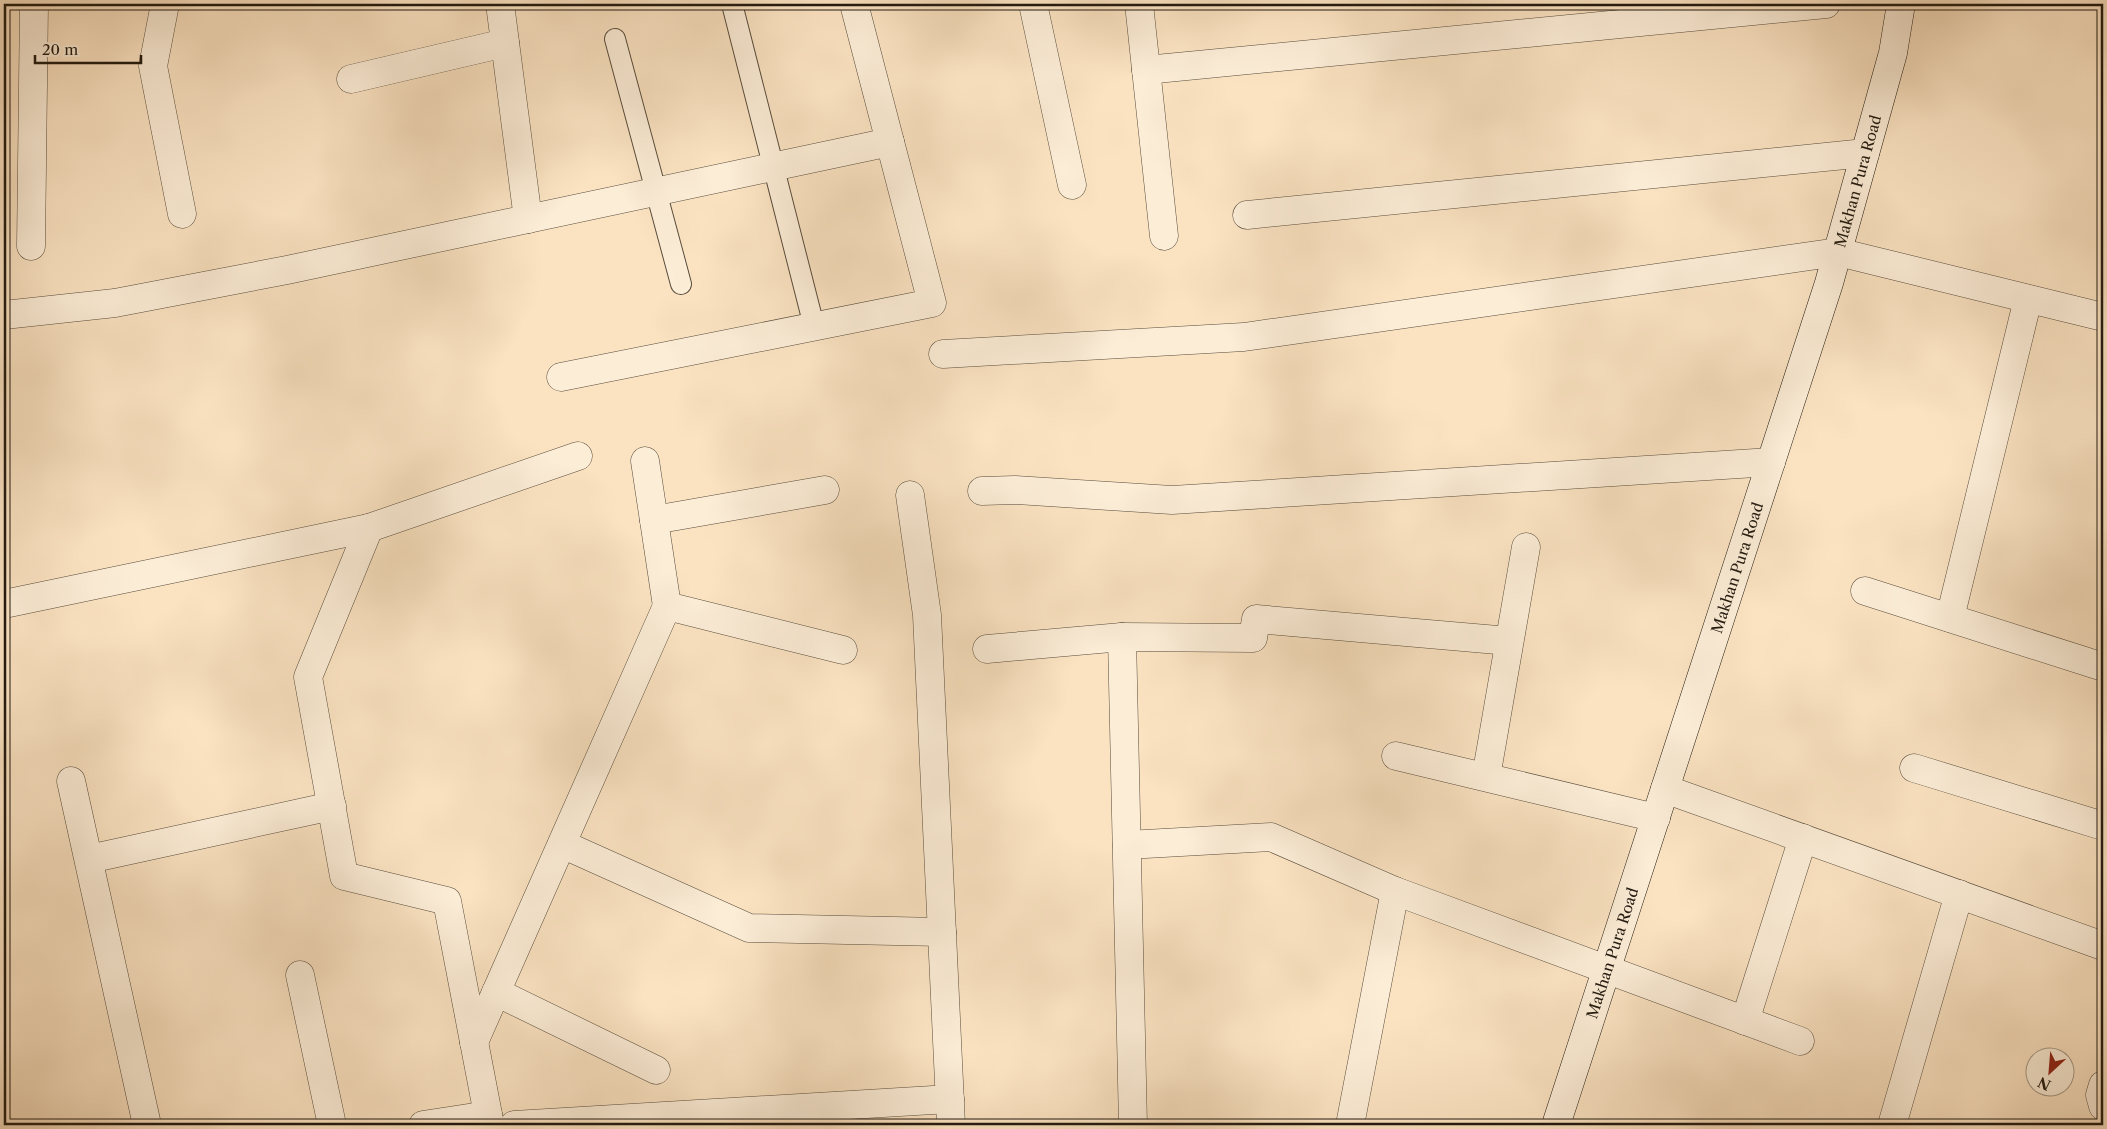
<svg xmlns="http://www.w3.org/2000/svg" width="2107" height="1129" font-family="'Libre Caslon Text',serif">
	<rect width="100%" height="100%" fill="#fbe3c2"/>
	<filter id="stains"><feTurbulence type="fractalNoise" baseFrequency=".004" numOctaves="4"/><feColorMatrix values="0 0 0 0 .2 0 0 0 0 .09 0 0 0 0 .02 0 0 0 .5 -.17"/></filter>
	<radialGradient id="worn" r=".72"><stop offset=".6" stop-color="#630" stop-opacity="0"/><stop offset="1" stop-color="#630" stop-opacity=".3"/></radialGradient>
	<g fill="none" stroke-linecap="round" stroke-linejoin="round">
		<defs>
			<g id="lane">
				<polyline points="732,4 814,326"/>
				<polyline points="615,39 681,284"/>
			</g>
			<g id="street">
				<polyline points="165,4 153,66 182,214"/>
				<polyline points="500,4 528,219"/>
				<polyline points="1033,4 1072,185"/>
				<polyline points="1139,4 1164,236"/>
				<polyline points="1146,70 1826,4"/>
				<polyline points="351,79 505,43"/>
				<polyline points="1247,215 1865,153"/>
				<polyline points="31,246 34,4"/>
				<polyline points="4,315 115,303 287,270 890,142"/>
				<polyline points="943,354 1244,337 1838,252 2103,317"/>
				<polyline points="561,377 932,303 854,4"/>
				<polyline points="645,461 667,606"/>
				<polyline points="982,491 1015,490 1172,500 1771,462"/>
				<polyline points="910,495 927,615 951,1125"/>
				<polyline points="654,520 825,490"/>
				<polyline points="1865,591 2103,667"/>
				<polyline points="4,604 369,528"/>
				<polyline points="1950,618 2028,299"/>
				<polyline points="1122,637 1133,1125"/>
				<polyline points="987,649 1122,637 1253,638 1256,619 1509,641"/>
				<polyline points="1396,756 1656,818"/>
				<polyline points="1914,768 2103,826"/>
				<polyline points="1486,777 1526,547"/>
				<polyline points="71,781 147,1125"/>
				<polyline points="1665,789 2103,946"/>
				<polyline points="562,844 749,928 942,932"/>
				<polyline points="1127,845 1271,837 1395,891 1800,1041"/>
				<polyline points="89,859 332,806"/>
				<polyline points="300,975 332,1125"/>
				<polyline points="496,992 656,1070"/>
				<polyline points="1745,1021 1803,838"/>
				<polyline points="474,1042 667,606 843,650"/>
				<polyline points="2103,1085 2100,1095 2103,1106"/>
				<polyline points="423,1125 488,1115"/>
				<polyline points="490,1125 447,901 344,876 308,677 369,528 578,456"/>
				<polyline points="514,1125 950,1099"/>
				<polyline points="1350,1125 1395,891"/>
				<polyline points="1892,1125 1959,894"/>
			</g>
			<g id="secondary">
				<path id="s1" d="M1556,1125l273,-842 64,-230 8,-49"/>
			</g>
		</defs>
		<use href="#lane" stroke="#584c3c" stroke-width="22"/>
		<use href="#street" stroke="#584c3c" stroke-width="29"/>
		<use href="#secondary" stroke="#221a10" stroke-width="29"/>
		<use href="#lane" stroke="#fcedd7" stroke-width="20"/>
		<use href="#street" stroke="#fcedd7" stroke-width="28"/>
		<use href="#secondary" stroke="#fcedd7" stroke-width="28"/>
	</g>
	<g text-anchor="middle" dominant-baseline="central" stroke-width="4.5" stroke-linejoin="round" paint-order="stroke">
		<g font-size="15" fill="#221a10" stroke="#fcedd7">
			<text stroke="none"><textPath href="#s1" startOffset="991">Makhan Pura Road</textPath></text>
			<text stroke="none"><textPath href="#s1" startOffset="586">Makhan Pura Road</textPath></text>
			<text stroke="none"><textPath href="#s1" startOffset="181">Makhan Pura Road</textPath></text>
		</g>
	</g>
	<rect width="2107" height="1129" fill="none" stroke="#fbe3c2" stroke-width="20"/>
	<rect x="5" y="5" width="2097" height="1119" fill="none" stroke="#221a10" stroke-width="2.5"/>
	<rect x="10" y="10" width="2087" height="1109" fill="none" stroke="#221a10"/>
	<g transform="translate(2050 1072) rotate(206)"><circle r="24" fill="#fcedd7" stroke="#a59987"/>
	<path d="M0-4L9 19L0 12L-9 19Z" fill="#8f2418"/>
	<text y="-8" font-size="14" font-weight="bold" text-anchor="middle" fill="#221a10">N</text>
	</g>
	<path d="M35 55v8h106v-8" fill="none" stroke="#221a10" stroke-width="2.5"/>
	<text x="42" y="55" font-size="15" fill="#221a10" stroke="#fcedd7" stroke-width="4" paint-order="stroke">20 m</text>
	<rect width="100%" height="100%" filter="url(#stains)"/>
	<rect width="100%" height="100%" fill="url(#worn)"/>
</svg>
